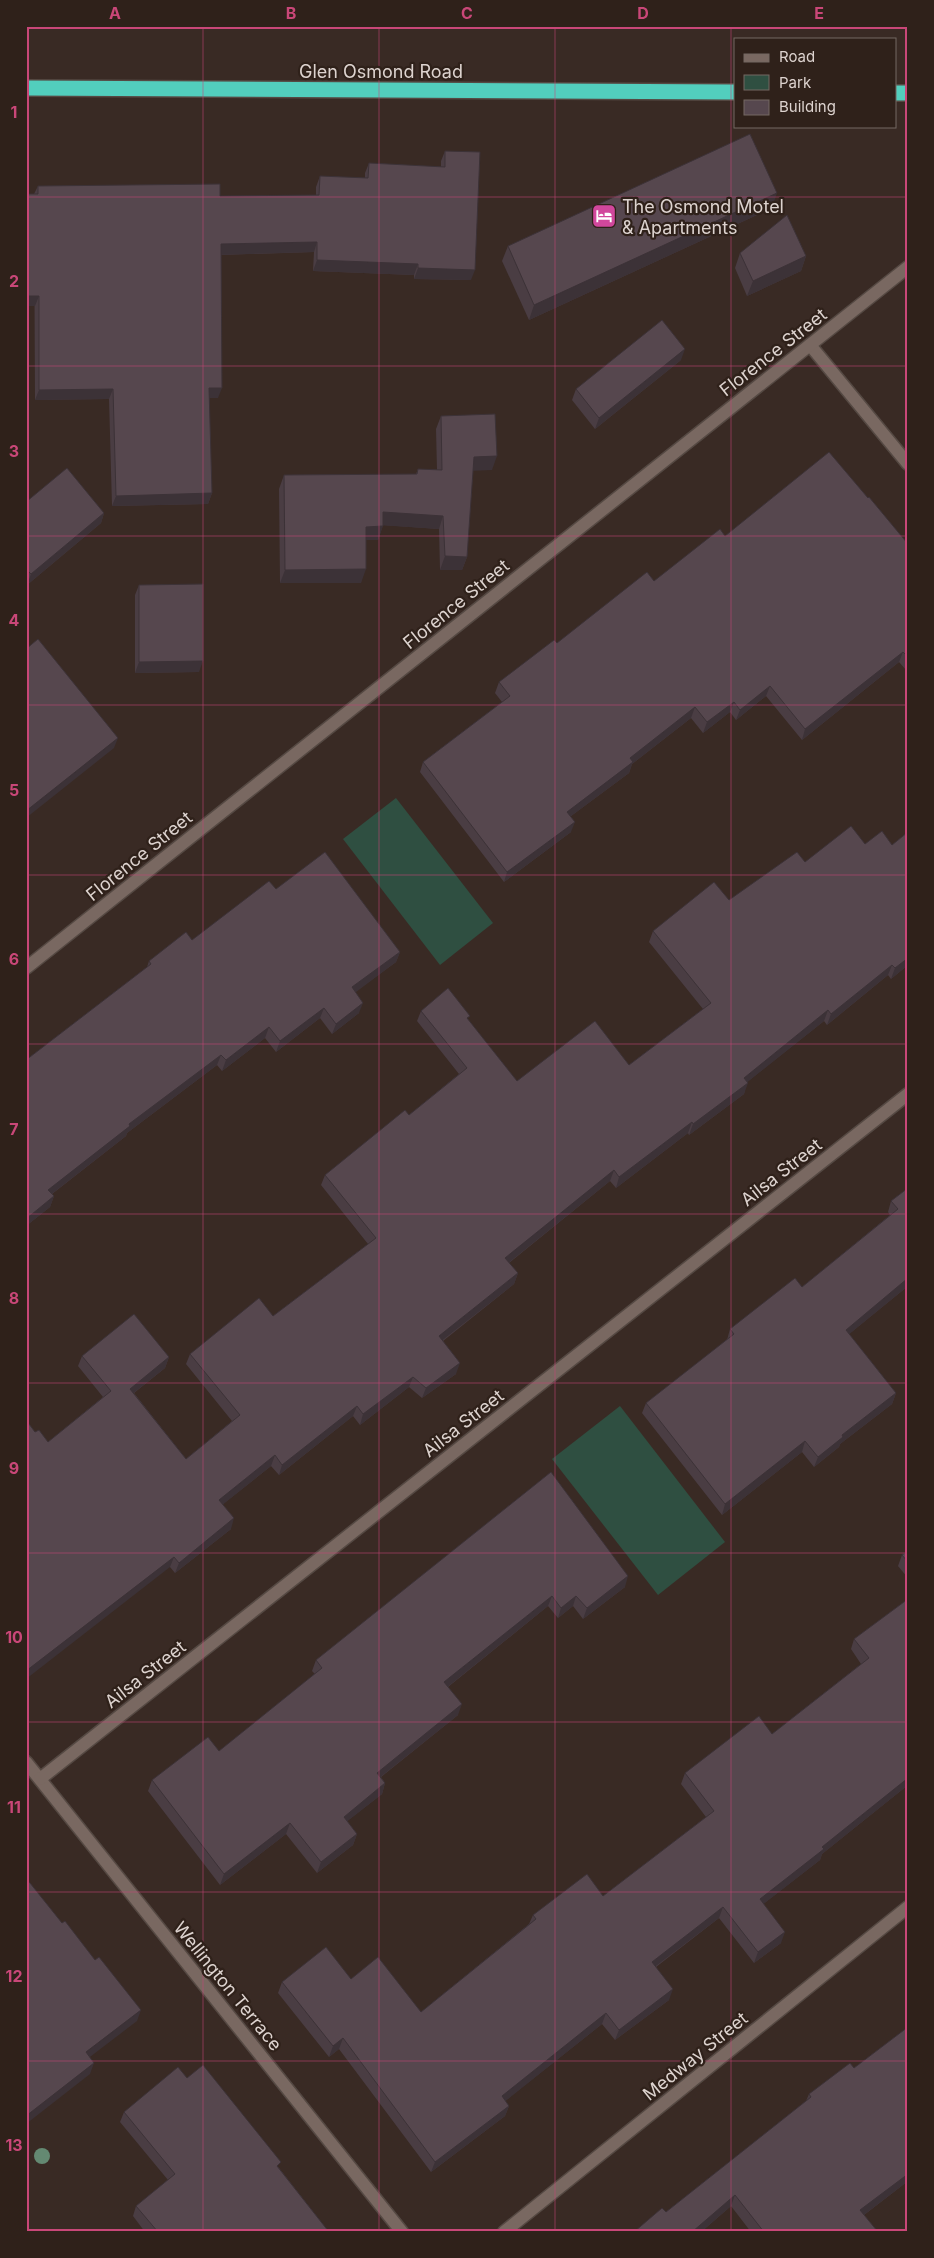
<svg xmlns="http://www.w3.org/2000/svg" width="934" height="2258" font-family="Inter,sans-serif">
	<rect width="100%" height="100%" fill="#392a24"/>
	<g fill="#2f4f41">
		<polygon points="396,798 493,923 440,965 343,839"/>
		<polygon points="620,1406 725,1542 658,1595 552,1459"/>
	</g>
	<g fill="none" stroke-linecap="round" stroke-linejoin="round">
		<defs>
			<g id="street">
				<polyline points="810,345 908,464"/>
				<polyline points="26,968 908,267"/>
				<polyline points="26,1762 402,2232"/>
				<polyline points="40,1779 908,1094"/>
				<polyline points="504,2232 908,1907"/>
			</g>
			<g id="highway">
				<polyline points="26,88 735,92"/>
				<polyline points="895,93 908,93"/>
			</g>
		</defs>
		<use href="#street" stroke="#554943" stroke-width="15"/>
		<use href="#highway" stroke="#554943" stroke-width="18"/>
		<use href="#street" stroke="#796861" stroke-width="12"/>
		<use href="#highway" stroke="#52cebd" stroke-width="15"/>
	</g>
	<circle fill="#648972" cx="42" cy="2156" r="8"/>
	<g fill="#4a3d43">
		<polygon points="445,151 471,280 414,279 414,275 313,271 314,252 221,255 218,398 209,398 212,493 208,504 112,506 109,399 35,400 34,194 38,186 220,196 316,195 316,187 320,176 365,178 365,173 369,163 441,167 441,161"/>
		<polygon points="772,208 529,320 502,261 508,246"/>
		<polygon points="740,253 806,256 801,271 747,296 735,268"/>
		<polygon points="681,360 595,429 572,400 576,389"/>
		<polygon points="441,416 492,470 473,470 467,557 462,570 440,570 439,529 383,525 378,540 366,540 361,583 280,583 279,489 284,475 416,474 418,469 437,470 436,429"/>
		<polygon points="868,498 908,544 908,668 906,670 899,662 802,740 766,696 736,720 730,712 703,733 691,718 632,764 629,773 571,816 571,832 504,882 420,772 423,762 502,702 495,693 499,682 557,643 654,581 725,536"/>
		<polygon points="26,502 104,513 101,523 27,585"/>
		<polygon points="139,585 199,672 135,673 135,595"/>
		<polygon points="908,832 908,965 891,979 888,975 827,1025 824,1021 747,1082 744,1094 689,1135 688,1133 616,1188 610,1181 509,1263 518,1273 514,1284 443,1341 456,1374 422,1398 409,1387 360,1425 353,1416 279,1475 271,1466 223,1504 231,1529 175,1573 170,1567 35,1432 48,1442 103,1397 78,1366 82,1356 169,1357 165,1368 134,1393 186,1459 232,1421 186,1364 190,1354 273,1316 368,1244 321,1185 325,1175 409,1115 459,1074 417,1021 421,1011 468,1020 517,1081 629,1065 703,1009 649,942 653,931 729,900 805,862 865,844 892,845"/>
		<polygon points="276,889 400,952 396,962 355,992 359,1013 332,1034 320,1018 276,1052 265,1038 222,1071 217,1065 127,1133 126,1136 52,1194 54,1196 50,1207 26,1226 26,1060 147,967 149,961 192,940"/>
		<polygon points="908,1188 908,1286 849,1334 896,1393 892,1404 840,1444 839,1447 814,1467 802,1452 722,1515 642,1413 646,1403 727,1340 730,1329 802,1287 890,1215 888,1212 891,1201"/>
		<polygon points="551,1472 625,1587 583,1619 573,1606 558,1618 548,1606 448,1687 458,1715 381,1777 385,1783 382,1794 347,1821 357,1834 353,1845 317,1873 286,1834 220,1885 148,1791 152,1780 219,1751 315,1674 312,1671 316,1660"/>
		<polygon points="908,1551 908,1578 898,1566 902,1555"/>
		<polygon points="908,1599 908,1785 822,1854 820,1860 763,1904 781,1943 754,1963 719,1918 656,1967 669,2000 615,2040 602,2024 505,2101 509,2106 505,2116 431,2172 339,2049 329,2057 278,1993 282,1982 351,1979 421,2012 529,1924 533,1915 603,1896 706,1817 681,1784 685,1773 772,1734 861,1664 851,1649 854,1639"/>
		<polygon points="908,2027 908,2181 864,2215 878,2232 751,2232 731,2206 701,2232 634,2232 666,2212 806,2101 809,2094 854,2068"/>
		<polygon points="187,2078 279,2168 329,2232 145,2232 133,2216 136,2206 168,2180 120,2122 124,2112"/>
	</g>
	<g fill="#3c3237">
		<polygon points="777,193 772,208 529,320 534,305"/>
		<polygon points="317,242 314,252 217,255 221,244"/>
		<polygon points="806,256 801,271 747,296 753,281"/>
		<polygon points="317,260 418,264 414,275 313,271"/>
		<polygon points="418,268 475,270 471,280 414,279"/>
		<polygon points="26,296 39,296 35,306 26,306"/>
		<polygon points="685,349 681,360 595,429 599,418"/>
		<polygon points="209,388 222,388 218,398 205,398"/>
		<polygon points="113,389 109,399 35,400 39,390"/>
		<polygon points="497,456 492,470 469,471 474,457"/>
		<polygon points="212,493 208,504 112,506 116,496"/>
		<polygon points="383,512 443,516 439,529 378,525"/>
		<polygon points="104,513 101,523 27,585 31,574"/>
		<polygon points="383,526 378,540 361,540 366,527"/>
		<polygon points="445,556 467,557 462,570 440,570"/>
		<polygon points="366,569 361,583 280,583 285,570"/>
		<polygon points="903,652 899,662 802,740 805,729"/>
		<polygon points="203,661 199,672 135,673 139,662"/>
		<polygon points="770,686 766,696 736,720 740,710"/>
		<polygon points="734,702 730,712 703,733 707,722"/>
		<polygon points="695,707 691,718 632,764 629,773 563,822 567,812 630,758"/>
		<polygon points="118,738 114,748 26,818 26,811"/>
		<polygon points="575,822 571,832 504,882 507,872"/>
		<polygon points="400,952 396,962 348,998 352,987"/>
		<polygon points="908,958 908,965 891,979 895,968"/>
		<polygon points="892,965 888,975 827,1025 831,1014"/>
		<polygon points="363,1003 359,1013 332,1034 336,1024"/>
		<polygon points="324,1008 320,1018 276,1052 280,1041"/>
		<polygon points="828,1010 824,1021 740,1088 744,1078"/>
		<polygon points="269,1027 265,1038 222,1071 226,1060"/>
		<polygon points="221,1055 217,1065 127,1133 126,1136 44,1200 48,1190 129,1124"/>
		<polygon points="748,1083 744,1094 689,1135 693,1124"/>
		<polygon points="692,1122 688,1133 616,1188 619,1177"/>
		<polygon points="614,1170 610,1181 501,1269 505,1258"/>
		<polygon points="54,1196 50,1207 26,1226 26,1219"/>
		<polygon points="518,1273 514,1284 435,1346 439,1336"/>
		<polygon points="908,1278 908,1286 842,1340 846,1330"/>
		<polygon points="169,1357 165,1368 126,1399 130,1389"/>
		<polygon points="460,1363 456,1374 422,1398 426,1388"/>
		<polygon points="413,1377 409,1387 360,1425 363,1414"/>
		<polygon points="896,1393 892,1404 840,1444 839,1447 814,1467 818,1457 842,1435"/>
		<polygon points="357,1406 353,1416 279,1475 282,1465"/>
		<polygon points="805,1441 802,1452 722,1515 725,1504"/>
		<polygon points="275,1455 271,1466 216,1510 219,1500"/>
		<polygon points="234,1518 231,1529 175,1573 179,1563"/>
		<polygon points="174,1557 170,1567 26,1679 26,1671"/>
		<polygon points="628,1576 625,1587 583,1619 587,1608"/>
		<polygon points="552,1596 548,1606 440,1693 444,1682"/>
		<polygon points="576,1596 573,1606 558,1618 561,1608"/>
		<polygon points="462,1704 458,1715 373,1783 377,1773"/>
		<polygon points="908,1778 908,1785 822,1854 820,1860 756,1910 760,1899 822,1847"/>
		<polygon points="385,1783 382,1794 340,1827 344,1817"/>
		<polygon points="290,1823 286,1834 220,1885 224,1874"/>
		<polygon points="357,1834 353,1845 317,1873 321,1862"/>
		<polygon points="723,1907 719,1918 648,1972 652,1962"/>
		<polygon points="785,1932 781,1943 754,1963 758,1952"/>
		<polygon points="673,1989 669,2000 615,2040 619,2030"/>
		<polygon points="141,2010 137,2021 82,2063 86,2052"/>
		<polygon points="606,2013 602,2024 498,2107 502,2096"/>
		<polygon points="343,2038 339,2049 329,2057 333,2046"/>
		<polygon points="94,2063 90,2074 26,2124 26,2116"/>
		<polygon points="509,2106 505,2116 431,2172 435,2162"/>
		<polygon points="908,2174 908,2181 856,2221 860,2210"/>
		<polygon points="735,2195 731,2206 701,2232 692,2232"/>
	</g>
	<g fill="#56474e" stroke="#3c3237">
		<polygon points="750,134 777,193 534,305 508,246"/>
		<polygon points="445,151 480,152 475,270 418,268 418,264 317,260 317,242 221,244 222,388 209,388 212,493 116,496 113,389 39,390 39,296 26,296 26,194 38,194 38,186 220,184 220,196 319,195 320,176 368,178 369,163 445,167"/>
		<polygon points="787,215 806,256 753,281 740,253"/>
		<polygon points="662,320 685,349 599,418 576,389"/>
		<polygon points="495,414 497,456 474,457 467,557 445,556 443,516 383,512 383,526 366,527 366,569 285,570 284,475 417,474 418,469 442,470 441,416"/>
		<polygon points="829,452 868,498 869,497 908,544 908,657 903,652 805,729 770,686 740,710 734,702 707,722 695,707 630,758 633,762 567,812 575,822 507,872 423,762 510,696 499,682 554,640 557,643 647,572 654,581 720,529 725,536"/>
		<polygon points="67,468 104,513 31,574 26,569 26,502"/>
		<polygon points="203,584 203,661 139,662 139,585"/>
		<polygon points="38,639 118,738 26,811 26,649"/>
		<polygon points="851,826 865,844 882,831 892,845 908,832 908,958 895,968 892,965 831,1014 828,1010 744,1078 748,1083 693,1124 692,1122 619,1177 614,1170 505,1258 518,1273 439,1336 460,1363 426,1388 413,1377 363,1414 357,1406 282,1465 275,1455 219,1500 234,1518 179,1563 174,1557 26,1671 26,1420 35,1432 39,1430 48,1442 111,1391 82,1356 134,1314 169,1357 130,1389 186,1459 240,1415 190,1354 259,1298 273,1316 376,1238 325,1175 405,1110 409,1115 467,1068 421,1011 448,988 470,1016 467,1018 517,1081 595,1021 629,1065 711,1003 653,931 714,882 729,900 797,852 805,862"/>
		<polygon points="325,852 400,952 352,987 363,1003 336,1024 324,1008 280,1041 269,1027 226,1060 221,1055 129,1124 130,1126 48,1190 54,1196 26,1219 26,1060 151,964 149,961 186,932 192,940 269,881 276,889"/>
		<polygon points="908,1188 908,1278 846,1330 896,1393 842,1435 843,1437 818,1457 805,1441 725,1504 646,1403 734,1334 730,1329 795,1278 802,1287 898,1209 891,1201"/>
		<polygon points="551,1472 628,1576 587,1608 576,1596 561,1608 552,1596 444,1682 462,1704 377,1773 385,1783 344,1817 357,1834 321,1862 290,1823 224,1874 152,1780 208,1737 219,1751 322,1668 316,1660"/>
		<polygon points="908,1551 908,1562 902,1555"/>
		<polygon points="908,1599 908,1763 907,1763 908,1764 908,1778 822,1847 824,1849 760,1899 785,1932 758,1952 723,1907 652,1962 673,1989 619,2030 606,2013 502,2096 509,2106 435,2162 343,2038 333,2046 282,1982 326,1947 351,1979 378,1957 421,2012 536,1919 533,1915 587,1874 603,1896 714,1811 685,1773 759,1716 772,1734 869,1658 854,1639"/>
		<polygon points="26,1878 62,1923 65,1921 95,1960 99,1957 141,2010 86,2052 94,2063 26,2116 26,2014 29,2011 26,2008"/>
		<polygon points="908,2027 908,2174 860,2210 878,2232 764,2232 735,2195 692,2232 634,2232 662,2208 666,2212 811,2097 809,2094 850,2063 854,2068"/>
		<polygon points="203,2065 281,2162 277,2166 329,2232 158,2232 136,2206 175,2174 124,2112 178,2067 187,2078"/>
	</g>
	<path fill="none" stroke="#c94778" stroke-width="1" stroke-opacity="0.55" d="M203,26v2206M379,26v2206M555,26v2206M731,26v2206M26,197h882M26,366h882M26,536h882M26,705h882M26,875h882M26,1044h882M26,1214h882M26,1383h882M26,1553h882M26,1722h882M26,1892h882M26,2061h882"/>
	<defs>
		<symbol id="hotel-square" viewBox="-11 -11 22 22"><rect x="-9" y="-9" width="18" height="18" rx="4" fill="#d1479c" stroke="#2f211a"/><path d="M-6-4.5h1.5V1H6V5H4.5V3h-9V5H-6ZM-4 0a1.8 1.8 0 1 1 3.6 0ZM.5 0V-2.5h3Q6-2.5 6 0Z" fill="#fff"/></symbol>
	</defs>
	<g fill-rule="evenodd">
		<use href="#hotel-square" x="590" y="202" width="28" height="28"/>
	</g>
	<g text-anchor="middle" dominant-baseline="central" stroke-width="4.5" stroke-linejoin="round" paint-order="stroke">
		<g font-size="18" fill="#ddd3cf" stroke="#2f211a">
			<text x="381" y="71">Glen Osmond Road</text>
			<text transform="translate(773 352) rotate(-38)">Florence Street</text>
			<text transform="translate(456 604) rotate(-39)">Florence Street</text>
			<text transform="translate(139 856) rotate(-39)">Florence Street</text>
			<text transform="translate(781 1172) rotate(-38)">Ailsa Street</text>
			<text transform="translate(463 1423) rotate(-38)">Ailsa Street</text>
			<text transform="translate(145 1674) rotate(-38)">Ailsa Street</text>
			<text transform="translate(228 1986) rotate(51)">Wellington Terrace</text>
			<text transform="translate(695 2056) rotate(-39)">Medway Street</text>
		</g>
		<g font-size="18" fill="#ddd3cf" stroke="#2f211a" text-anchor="start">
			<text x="622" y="206">The Osmond Motel<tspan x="622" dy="21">&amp; Apartments</tspan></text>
		</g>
	</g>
	<rect width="934" height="2258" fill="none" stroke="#2f211a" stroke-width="55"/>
	<rect x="734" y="38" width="162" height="90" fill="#2f211a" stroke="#756862"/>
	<rect x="744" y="54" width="25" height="8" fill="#796861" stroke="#756862"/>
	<text x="779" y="62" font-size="15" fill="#ddd3cf">Road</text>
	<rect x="744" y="75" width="25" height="15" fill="#2f4f41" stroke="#756862"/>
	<text x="779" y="88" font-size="15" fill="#ddd3cf">Park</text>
	<rect x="744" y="100" width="25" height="15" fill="#56474e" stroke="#756862"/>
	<text x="779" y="112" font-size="15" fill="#ddd3cf">Building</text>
	<rect x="28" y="28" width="878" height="2202" fill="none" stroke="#c94778" stroke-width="2"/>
	<g font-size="16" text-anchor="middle" font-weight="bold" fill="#c94778">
		<text x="115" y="19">A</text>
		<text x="291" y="19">B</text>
		<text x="467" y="19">C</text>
		<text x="643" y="19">D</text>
		<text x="819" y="19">E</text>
		<text x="14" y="118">1</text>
		<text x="14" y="287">2</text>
		<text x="14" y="457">3</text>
		<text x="14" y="626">4</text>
		<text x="14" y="796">5</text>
		<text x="14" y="965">6</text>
		<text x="14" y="1135">7</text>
		<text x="14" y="1304">8</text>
		<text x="14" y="1474">9</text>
		<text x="14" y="1643">10</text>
		<text x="14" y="1813">11</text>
		<text x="14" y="1982">12</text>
		<text x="14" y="2151">13</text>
	</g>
</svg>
